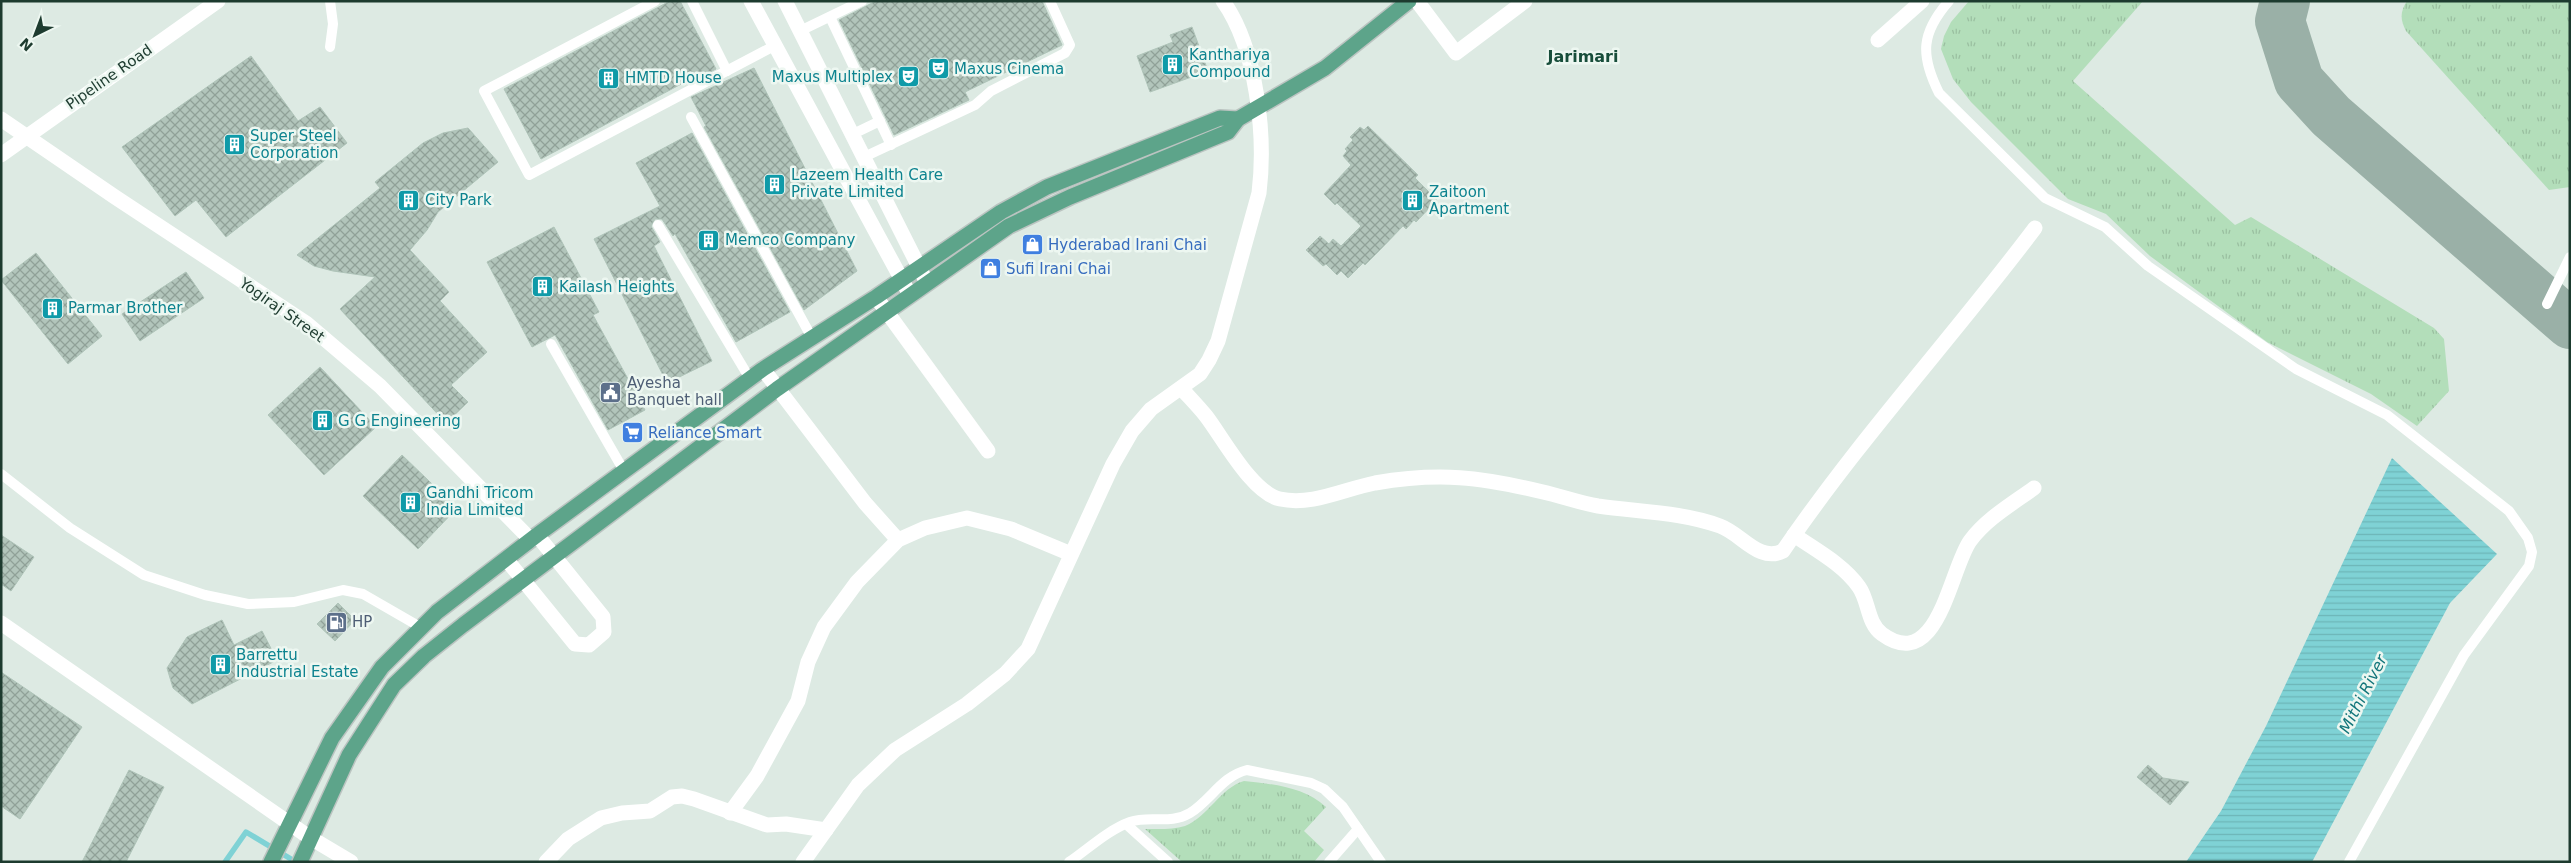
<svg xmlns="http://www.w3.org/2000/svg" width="2571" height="863" font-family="'DejaVu Sans',sans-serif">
	<defs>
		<pattern id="grass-tufts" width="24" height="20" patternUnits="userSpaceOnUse" patternTransform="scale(1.25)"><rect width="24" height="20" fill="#b3deba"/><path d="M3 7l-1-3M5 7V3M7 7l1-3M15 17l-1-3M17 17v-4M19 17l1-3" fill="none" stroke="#9abfa0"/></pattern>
		<pattern id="water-rules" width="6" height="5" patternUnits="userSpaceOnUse" patternTransform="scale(1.25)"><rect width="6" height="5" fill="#7fd2d5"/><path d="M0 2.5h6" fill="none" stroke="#6db5b7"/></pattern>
		<pattern id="building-cross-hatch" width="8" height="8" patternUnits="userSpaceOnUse" patternTransform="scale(1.25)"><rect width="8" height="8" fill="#b2c5bb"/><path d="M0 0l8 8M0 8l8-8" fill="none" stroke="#90a198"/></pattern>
	</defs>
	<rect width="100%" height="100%" fill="#ddeae3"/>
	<g fill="url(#grass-tufts)">
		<polygon points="1969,1 2143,1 2073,81 2235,225 2251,217 2434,328 2444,339 2449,391 2417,426 2371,394 2267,342 2150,256 2106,214 2068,199 1971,102 1953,79 1941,49 1944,36 1951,22"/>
		<path d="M2407,1h163v186l-21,3 -143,-159c-6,-12 -6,-19 1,-30z"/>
		<path d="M1244,781c29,3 60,6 82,26l-22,24 20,19 -10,12h-132l-37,-33c12,0 28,1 40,-3 24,-10 35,-38 59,-45z"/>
	</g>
	<polygon fill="url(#water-rules)" points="2392,458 2497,554 2450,603 2312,862 2186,862 2221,811 2266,726"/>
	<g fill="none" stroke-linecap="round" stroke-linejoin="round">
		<polyline stroke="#7fd2d5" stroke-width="5.5" points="225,862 246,832 296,862"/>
		<polyline stroke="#9ab0a7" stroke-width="50" points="2285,1 2280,21 2299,81 2331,116 2570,324"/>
	</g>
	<g fill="url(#building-cross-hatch)" stroke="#afc4b9">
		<polygon points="670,1 680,1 716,69 685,85 683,83 541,159 504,89"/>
		<polygon points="876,1 1042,1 1062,45 965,92 969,100 894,135 839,20"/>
		<polygon points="1192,27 1208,71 1150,92 1137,56 1173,42 1170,35"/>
		<polygon points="251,56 298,121 320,107 347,143 226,237 196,200 175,216 122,147"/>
		<polygon points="754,68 857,271 804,310 704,127 706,126 691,97"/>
		<polygon points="1368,126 1418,175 1415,178 1437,200 1416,222 1414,220 1406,229 1403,226 1376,254 1365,265 1363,263 1348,278 1341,271 1337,275 1326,264 1323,266 1306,250 1320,236 1329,244 1333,239 1341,246 1361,226 1337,203 1335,205 1324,194 1351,165 1343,156 1347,151 1345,149 1353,140 1350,137 1360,127 1364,130"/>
		<polygon points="468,128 498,162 438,212 427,230 410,250 449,292 440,301 487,352 451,385 468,402 446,423 340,309 375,277 333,271 314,266 297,255 380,188 375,182 423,143 443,133"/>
		<polygon points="692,133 790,312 736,342 675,234 673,236 662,219 655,219 651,226 660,242 654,246 712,361 667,383 594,239 660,206 636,163"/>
		<polygon points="554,227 599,312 593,315 645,410 608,430 555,335 532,347 487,262"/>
		<polygon points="36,253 102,336 68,364 1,280"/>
		<polygon points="186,272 204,298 140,341 122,314"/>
		<polygon points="320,367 376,427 324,475 268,415"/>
		<polygon points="402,455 457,508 418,549 363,496"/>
		<polygon points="1,535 34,557 11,591 1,584"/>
		<polygon points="338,603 355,620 335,641 317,624"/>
		<polygon points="222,620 234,645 262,631 277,660 192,704 173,688 167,668 187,637"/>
		<polygon points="1,672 82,727 20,819 1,806"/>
		<polygon points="2148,765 2163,778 2189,782 2170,805 2137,777"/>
		<polygon points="129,770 164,787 126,862 82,862"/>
	</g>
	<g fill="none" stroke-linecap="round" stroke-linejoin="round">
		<defs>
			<g id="primary">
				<polyline points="271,862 332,738 382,667 437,612 537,535 763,369 876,297 1001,212 1047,187 1220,118 1238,119"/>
				<polyline points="300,862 349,755 394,685 424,656 463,625 777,389 1009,226 1070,197 1228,132 1238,119 1325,68 1409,1"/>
			</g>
		</defs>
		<use href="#primary" stroke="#bbc4c1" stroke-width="18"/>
		<g stroke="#fff" stroke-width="10">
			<polyline points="330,1 333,24 330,47"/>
			<polyline points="655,1 484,91 529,175 774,46"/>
			<polyline points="692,1 727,71"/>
			<path d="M1949,1c-28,32 -29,54 -10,92l106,105 60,29 43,39 148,103 91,46 122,96 19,27 4,14 -3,14 -65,89 -115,207"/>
			<polyline points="830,17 891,145"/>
			<polyline points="802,30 862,1"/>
			<polyline points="691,117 812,338"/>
			<polyline points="853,134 880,121"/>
			<polyline points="864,157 975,105 991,91 1065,53 1070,45 1050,1"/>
			<polyline points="658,225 750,379"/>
			<polyline points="2547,304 2570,257"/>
			<polyline points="551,344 624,471"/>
			<polyline points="1,474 70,528 144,575 205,595 248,604 294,602 343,590 363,594 422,628"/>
			<polyline points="1126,824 1168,862"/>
			<path d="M1069,862c19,-13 39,-32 61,-40 20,-7 40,3 60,-9 21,-13 32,-37 57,-43l64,13 13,6 19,18 38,55"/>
			<polyline points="1329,862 1358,829"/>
		</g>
		<g stroke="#fff" stroke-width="15">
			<polyline points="1417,1 1456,53 1525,1"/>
			<polyline points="1878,40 1922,1"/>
			<polyline points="1,119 115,197 306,323 380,386 531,540"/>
			<polyline points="1,155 218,1"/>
			<polyline points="876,297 988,451"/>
			<polyline points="763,369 865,503 898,540"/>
			<path d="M1181,388c8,9 17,18 25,28 17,22 46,77 74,83 32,7 64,-10 95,-16 65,-11 105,-6 168,9 18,4 37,11 55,14 42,6 83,6 122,20 22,8 39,37 63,25 77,-113 170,-214 252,-323"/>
			<path d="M1794,535c22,15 50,30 65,52 10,14 8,36 23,47 56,41 68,-65 88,-93 16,-22 42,-37 64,-53"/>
			<polyline points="506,559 575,644 589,645 604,632 603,617 537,535"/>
			<polyline points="1,623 309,837 351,862"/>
			<polyline points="730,813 757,776 798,701 808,662 824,627 857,582 898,540 925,528 967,518 1011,529 1071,554"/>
			<polyline points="546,862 568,839 601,818 622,813 650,811 672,797 682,796 694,799 767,825 786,824 826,830"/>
			<path d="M803,862l55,-77 37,-35 72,-46 38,-30 23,-25 85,-185 19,-33 19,-22 49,-35 9,-14 9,-19 41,-148c7,-57 -2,-144 -36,-192"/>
		</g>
		<g stroke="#fff" stroke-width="15">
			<polyline points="751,1 910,295"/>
			<polyline points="785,1 927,283"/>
		</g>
		<use href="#primary" stroke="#5da48a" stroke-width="15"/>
	</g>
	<defs>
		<symbol id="building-square" viewBox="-11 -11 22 22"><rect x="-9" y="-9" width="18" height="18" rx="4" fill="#0f9aa8" stroke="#edf7f1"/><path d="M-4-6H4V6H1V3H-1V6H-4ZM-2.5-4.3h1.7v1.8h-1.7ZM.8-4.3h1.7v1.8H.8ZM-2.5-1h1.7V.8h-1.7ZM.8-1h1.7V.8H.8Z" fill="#fff"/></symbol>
		<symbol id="theatre-square" viewBox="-11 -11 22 22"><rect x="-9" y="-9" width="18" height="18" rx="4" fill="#0f9aa8" stroke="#edf7f1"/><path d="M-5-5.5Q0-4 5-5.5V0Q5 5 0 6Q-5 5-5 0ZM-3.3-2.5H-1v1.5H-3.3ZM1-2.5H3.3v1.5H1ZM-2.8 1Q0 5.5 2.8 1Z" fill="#fff"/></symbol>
		<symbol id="shop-square" viewBox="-11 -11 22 22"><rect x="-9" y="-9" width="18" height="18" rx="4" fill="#3f7fe0" stroke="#edf7f1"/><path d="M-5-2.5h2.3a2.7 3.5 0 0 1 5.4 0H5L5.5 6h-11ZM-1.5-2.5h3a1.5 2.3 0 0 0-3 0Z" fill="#fff"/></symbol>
		<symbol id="civic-square" viewBox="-11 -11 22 22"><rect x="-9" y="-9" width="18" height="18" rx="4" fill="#5c6f8a" stroke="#edf7f1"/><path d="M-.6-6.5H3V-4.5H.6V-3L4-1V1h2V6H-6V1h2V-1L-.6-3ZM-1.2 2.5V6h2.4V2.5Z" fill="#fff"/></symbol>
		<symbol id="supermarket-square" viewBox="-11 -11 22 22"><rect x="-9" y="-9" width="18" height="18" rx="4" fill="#3f7fe0" stroke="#edf7f1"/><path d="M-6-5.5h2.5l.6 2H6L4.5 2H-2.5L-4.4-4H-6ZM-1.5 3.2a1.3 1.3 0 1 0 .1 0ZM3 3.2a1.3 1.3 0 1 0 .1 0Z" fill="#fff"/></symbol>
		<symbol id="fuel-square" viewBox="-11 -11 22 22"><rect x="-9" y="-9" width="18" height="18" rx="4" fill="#5c6f8a" stroke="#edf7f1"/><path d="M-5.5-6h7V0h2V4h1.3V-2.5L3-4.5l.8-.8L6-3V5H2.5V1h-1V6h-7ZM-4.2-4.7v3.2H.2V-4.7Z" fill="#fff"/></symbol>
	</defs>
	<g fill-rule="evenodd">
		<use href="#building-square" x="1160" y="52" width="25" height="25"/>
		<use href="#theatre-square" x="926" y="56" width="25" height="25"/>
		<use href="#theatre-square" x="896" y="64" width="25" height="25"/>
		<use href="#building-square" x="596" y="66" width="25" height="25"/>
		<use href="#building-square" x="222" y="132" width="25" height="25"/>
		<use href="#building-square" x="762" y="172" width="25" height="25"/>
		<use href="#building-square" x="396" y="188" width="25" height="25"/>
		<use href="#building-square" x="1400" y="188" width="25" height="25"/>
		<use href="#building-square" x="696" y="228" width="25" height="25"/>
		<use href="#shop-square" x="1020" y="232" width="25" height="25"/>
		<use href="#shop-square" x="978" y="256" width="25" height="25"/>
		<use href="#building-square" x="530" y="274" width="25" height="25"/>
		<use href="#building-square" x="40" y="296" width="25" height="25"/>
		<use href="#civic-square" x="598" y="380" width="25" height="25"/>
		<use href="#building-square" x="310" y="408" width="25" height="25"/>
		<use href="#supermarket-square" x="620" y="420" width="25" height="25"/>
		<use href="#building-square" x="398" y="490" width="25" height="25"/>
		<use href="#fuel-square" x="324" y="610" width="25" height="25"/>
		<use href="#building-square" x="208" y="652" width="25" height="25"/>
	</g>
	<g text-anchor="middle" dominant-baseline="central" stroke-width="5" stroke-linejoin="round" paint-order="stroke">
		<g font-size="15" fill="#0d838f" stroke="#edf7f1" text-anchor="start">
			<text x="1189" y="55">Kanthariya<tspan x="1189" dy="17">Compound</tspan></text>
			<text x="954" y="69">Maxus Cinema</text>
			<text x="893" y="77" text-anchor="end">Maxus Multiplex</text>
			<text x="625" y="78">HMTD House</text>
			<text x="250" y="136">Super Steel<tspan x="250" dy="17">Corporation</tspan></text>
			<text x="791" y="175">Lazeem Health Care<tspan x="791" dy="17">Private Limited</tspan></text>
			<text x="1429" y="192">Zaitoon<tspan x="1429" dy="17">Apartment</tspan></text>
			<text x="425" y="200">City Park</text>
			<text x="725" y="240">Memco Company</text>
			<text x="559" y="287">Kailash Heights</text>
			<text x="68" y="308">Parmar Brother</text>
			<text x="338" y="421">G G Engineering</text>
			<text x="426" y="493">Gandhi Tricom<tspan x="426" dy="17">India Limited</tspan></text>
			<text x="236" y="655">Barrettu<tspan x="236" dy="17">Industrial Estate</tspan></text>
		</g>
		<g font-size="15" fill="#1d3b2f" stroke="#edf7f1">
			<text transform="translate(109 77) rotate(-35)">Pipeline Road</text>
			<text transform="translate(282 310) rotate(35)">Yogiraj Street</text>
		</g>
		<g font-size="15" fill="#366cbe" stroke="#edf7f1" text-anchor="start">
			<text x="1048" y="245">Hyderabad Irani Chai</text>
			<text x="1006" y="269">Sufi Irani Chai</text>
			<text x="648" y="433">Reliance Smart</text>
		</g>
		<g font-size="15" fill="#4e5e75" stroke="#edf7f1" text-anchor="start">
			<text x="627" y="383">Ayesha<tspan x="627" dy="17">Banquet hall</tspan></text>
			<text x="352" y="622">HP</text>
		</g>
		<g font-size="16" font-weight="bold" fill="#184e3b" stroke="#edf7f1">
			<text x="1583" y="56">Jarimari</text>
		</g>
		<g font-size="16" font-style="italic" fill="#13767b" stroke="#edf7f1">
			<text transform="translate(2363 694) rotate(-63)">Mithi River</text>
		</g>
	</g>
	<rect width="2571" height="863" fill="none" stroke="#1d3b2f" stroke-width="5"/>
	<g transform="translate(35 35) rotate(222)" stroke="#edf7f1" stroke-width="4" paint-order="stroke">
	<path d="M0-4L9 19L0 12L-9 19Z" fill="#1d3b2f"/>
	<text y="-8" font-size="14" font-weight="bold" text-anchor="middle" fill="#1d3b2f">N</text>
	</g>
</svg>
